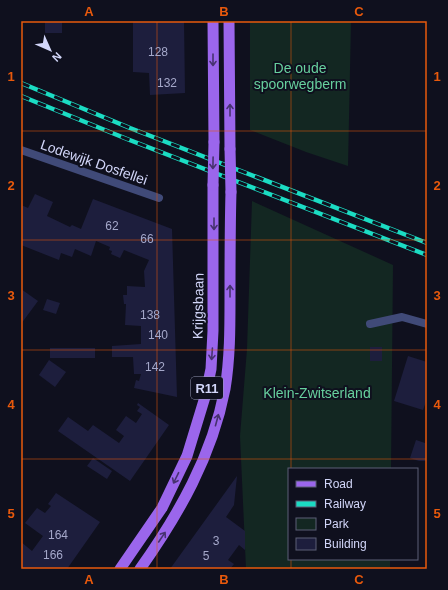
<svg xmlns="http://www.w3.org/2000/svg" width="448" height="590" font-family="Arial,sans-serif">
	<rect width="100%" height="100%" fill="#0f101e"/>
	<g fill="#132722">
		<polygon points="250,21 351,21 348,166 306,152 250,130"/>
		<polygon points="252,201 393,265 391,469 289,469 289,559 390,559 390,569 246,569 240,436 247,349"/>
	</g>
	<g fill="#1d1e3d">
		<rect x="45" y="21" width="17" height="12"/>
		<polygon points="133,21 184,21 185,93 150,95 149,73 133,72"/>
		<polygon points="35,194 53,202 47,216 70,227 72,225 81,229 93,199 172,229 177,397 134,388 136,380 139,381 141,374 134,374 133,357 112,357 112,346 141,344 141,326 125,325 126,304 124,304 123,295 127,295 127,286 145,287 144,271 149,260 124,250 120,258 111,254 112,251 109,250 110,247 96,241 91,256 75,249 72,257 61,253 59,260 21,245 21,205 28,208"/>
		<polygon points="21,289 38,301 21,324"/>
		<polygon points="47,299 60,303 56,314 43,310"/>
		<rect x="370" y="347" width="12" height="14"/>
		<rect x="50" y="348" width="45" height="10"/>
		<polygon points="408,356 427,362 427,399 423,410 394,401"/>
		<polygon points="49,360 66,372 55,387 39,375"/>
		<polygon points="138,403 169,425 130,481 58,431 68,417 88,431 93,425 119,443 124,436 116,430 126,416 136,423 142,414 137,411 140,407 137,405"/>
		<polygon points="427,437 427,461 419,461 410,458 416,440 425,443"/>
		<polygon points="93,458 112,471 107,479 87,466"/>
		<polygon points="237,476 234,505 226,517 245,531 245,550 239,545 228,560 234,564 230,569 170,569"/>
		<polygon points="56,493 100,522 67,569 21,569 21,542 32,551 43,536 25,523 37,508 45,513 51,506 48,504"/>
	</g>
	<g fill="none" stroke-linecap="round" stroke-linejoin="round">
		<g stroke="#404a78" stroke-width="8">
			<polyline points="21,150 159,198"/>
			<polyline points="370,324 402,317 427,324"/>
		</g>
		<g stroke="#9b66ec" stroke-width="11">
			<polyline points="213,21 214,142"/>
			<polyline points="229,21 230,149"/>
			<polyline points="120,569 162,508 187,456 205,397 211,369 213,331 213,185"/>
			<path d="M140,569c39,-55 72,-113 85,-180 5,-30 5,-61 5,-91 0,-35 0,-71 1,-106"/>
		</g>
		<defs>
			<g id="rail">
				<polyline points="21,83 130,128 427,243"/>
				<polyline points="21,96 127,139 427,255"/>
			</g>
		</defs>
		<use href="#rail" stroke="#1bdcc3" stroke-width="4.5"/>
		<use href="#rail" stroke="#0f101e" stroke-width="3" stroke-dasharray="9" stroke-linecap="butt"/>
		<g stroke="#9b66ec" stroke-width="11">
			<polyline points="230,149 231,192"/>
			<polyline points="213,185 214,142"/>
		</g>
	</g>
	<defs><path id="oneway-shaft" d="M-6 0H5M1.5-3L5.5 0L1.5 3" fill="none" stroke-width="1.6" stroke-linecap="round" stroke-linejoin="round"/></defs>
	<g stroke="#473270">
		<use href="#oneway-shaft" transform="translate(213 60) rotate(90)"/>
		<use href="#oneway-shaft" transform="translate(230 110) rotate(-90)"/>
		<use href="#oneway-shaft" transform="translate(213 163) rotate(91)"/>
		<use href="#oneway-shaft" transform="translate(214 224) rotate(90)"/>
		<use href="#oneway-shaft" transform="translate(230 291) rotate(-90)"/>
		<use href="#oneway-shaft" transform="translate(212 354) rotate(94)"/>
		<use href="#oneway-shaft" transform="translate(217 420) rotate(-75)"/>
		<use href="#oneway-shaft" transform="translate(176 478) rotate(116)"/>
		<use href="#oneway-shaft" transform="translate(162 537) rotate(-56)"/>
	</g>
	<path fill="none" stroke="#e8590c" stroke-width="1" stroke-opacity="0.55" d="M157,21v548M291,21v448M21,131h406M21,240h406M21,350h406M21,459h406M291,559v10"/>
	<g text-anchor="middle" dominant-baseline="central" stroke-width="4" stroke-linejoin="round" paint-order="stroke">
		<g font-size="12" fill="#a5a8ca">
			<text x="158" y="52">128</text>
			<text x="167" y="83">132</text>
			<text x="112" y="226">62</text>
			<text x="147" y="239">66</text>
			<text x="150" y="315">138</text>
			<text x="158" y="335">140</text>
			<text x="155" y="367">142</text>
			<text x="58" y="535">164</text>
			<text x="216" y="541">3</text>
			<text x="53" y="555">166</text>
			<text x="206" y="556">5</text>
		</g>
		<rect fill="#0f101e" stroke="#989bb7" stroke-width="1" x="191" y="377" width="32" height="22" rx="3"/>
		<g font-size="13" font-weight="bold" fill="#d2d6f9">
			<text x="207" y="388">R11</text>
		</g>
		<g font-size="14" fill="#67d09e" stroke="#0f101e">
			<text x="300" y="68">De oude<tspan x="300" dy="16">spoorwegberm</tspan></text>
			<text x="317" y="393">Klein-Zwitserland</text>
		</g>
		<g font-size="14" fill="#d2d6f9" stroke="#0f101e">
			<text transform="translate(94 162) rotate(19)">Lodewijk Dosfellei</text>
			<text transform="translate(198 306) rotate(-89)">Krijgsbaan</text>
		</g>
	</g>
	<rect width="448" height="590" fill="none" stroke="#0f101e" stroke-width="44"/>
	<rect x="288" y="468" width="130" height="92" fill="#0f101e" stroke="#5d5f76"/>
	<rect x="296" y="481" width="20" height="6" fill="#9b66ec" stroke="#5d5f76"/>
	<text x="324" y="488" font-size="12" fill="#d2d6f9">Road</text>
	<rect x="296" y="501" width="20" height="6" fill="#1bdcc3" stroke="#5d5f76"/>
	<text x="324" y="508" font-size="12" fill="#d2d6f9">Railway</text>
	<rect x="296" y="518" width="20" height="12" fill="#132722" stroke="#5d5f76"/>
	<text x="324" y="528" font-size="12" fill="#d2d6f9">Park</text>
	<rect x="296" y="538" width="20" height="12" fill="#1d1e3d" stroke="#5d5f76"/>
	<text x="324" y="548" font-size="12" fill="#d2d6f9">Building</text>
	<g transform="translate(50 50) rotate(135)" stroke="#0f101e" stroke-width="3" paint-order="stroke">
	<path d="M0-3L7 15L0 10L-7 15Z" fill="#d2d6f9"/>
	<text y="-6" font-size="11" font-weight="bold" text-anchor="middle" fill="#d2d6f9">N</text>
	</g>
	<rect x="22" y="22" width="404" height="546" fill="none" stroke="#e8590c" stroke-width="1.5"/>
	<g font-size="13" text-anchor="middle" font-weight="bold" fill="#e8590c">
		<text x="89" y="16">A</text>
		<text x="224" y="16">B</text>
		<text x="359" y="16">C</text>
		<text x="11" y="81">1</text>
		<text x="437" y="81">1</text>
		<text x="11" y="190">2</text>
		<text x="437" y="190">2</text>
		<text x="11" y="300">3</text>
		<text x="437" y="300">3</text>
		<text x="11" y="409">4</text>
		<text x="437" y="409">4</text>
		<text x="11" y="518">5</text>
		<text x="437" y="518">5</text>
		<text x="89" y="584">A</text>
		<text x="224" y="584">B</text>
		<text x="359" y="584">C</text>
	</g>
</svg>
